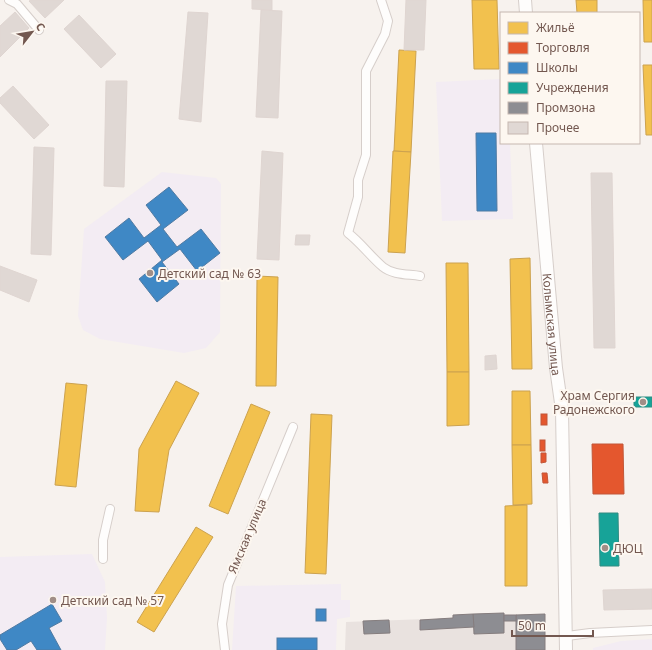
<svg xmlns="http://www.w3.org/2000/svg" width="652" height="650" font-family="'Noto Sans',sans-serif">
	<rect width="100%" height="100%" fill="#f7f2ee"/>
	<polygon fill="#e9e2df" points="504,613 504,615 545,614 545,650 345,650 346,622 452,618 453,615"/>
	<g fill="#f3ecf3">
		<polygon points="500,79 501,143 510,143 513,219 442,221 436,82"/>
		<polygon points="162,172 216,178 221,184 220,332 206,348 184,353 100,339 83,330 78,316 84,229"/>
		<polygon points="92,554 105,582 107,618 105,650 0,650 0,557"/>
		<polygon points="341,584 341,600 350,600 350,617 337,619 336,650 232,650 236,586"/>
		<polygon points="652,639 652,650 593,650 593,648 621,641"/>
	</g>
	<g fill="#f2c14e" stroke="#cca24f">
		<polygon points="472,0 497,0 499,69 474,69"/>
		<polygon points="576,0 597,0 597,13 577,13"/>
		<polygon points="643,0 652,0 652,42 644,42"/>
		<polygon points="399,50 416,51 411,152 394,151"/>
		<polygon points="643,65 652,65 652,135 646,135"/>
		<polygon points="393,151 411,152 405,253 388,252"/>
		<polygon points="530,258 532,369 512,369 510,259"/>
		<polygon points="446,263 468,263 469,372 447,372"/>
		<polygon points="257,276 278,277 276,386 256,386"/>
		<polygon points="447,372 469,372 469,425 447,426"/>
		<polygon points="176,381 199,393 169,450 159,512 135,511 139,449"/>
		<polygon points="66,383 87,385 76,487 55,485"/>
		<polygon points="512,391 530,391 531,445 512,445"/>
		<polygon points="251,404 270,412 228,514 209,506"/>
		<polygon points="311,414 332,415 326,574 305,573"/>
		<polygon points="512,445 531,445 532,504 513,505"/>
		<polygon points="527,505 527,586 505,586 505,506"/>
		<polygon points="196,527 213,537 154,632 137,622"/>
	</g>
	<g fill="#e4572e" stroke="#c25738">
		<rect x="541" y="414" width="6" height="11"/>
		<rect x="540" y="440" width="5" height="11"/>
		<polygon points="592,444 623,444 624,494 593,494"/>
		<polygon points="541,453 546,453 546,462 541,463"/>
		<polygon points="542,473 547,473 548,483 543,483"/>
	</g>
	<g fill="#3f88c5" stroke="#4f7aa2">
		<polygon points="476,133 496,133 497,211 477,211"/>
		<polygon points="169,187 188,210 163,229 177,247 201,229 220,253 197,271 180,249 162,262 179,284 157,302 139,279 162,260 148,241 123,260 105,237 129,218 144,238 161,225 146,205"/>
		<polygon points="52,604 62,621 49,628 61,650 37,650 31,641 16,650 7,650 0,639 0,635"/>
		<rect x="316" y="609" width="10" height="12"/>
		<rect x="277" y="638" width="40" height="12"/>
	</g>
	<g fill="#17a398" stroke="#338c82">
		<rect x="634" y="397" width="18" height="10"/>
		<polygon points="599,513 618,513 619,566 600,566"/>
	</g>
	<g fill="#8d8d92" stroke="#857d7e">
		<polygon points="504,613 504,633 474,634 473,614"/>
		<polygon points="473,614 474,627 420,630 420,620 453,618 453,615"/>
		<polygon points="545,614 545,650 516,650 516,615"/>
		<rect x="504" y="615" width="12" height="6"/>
		<polygon points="389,620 390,633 364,634 363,621"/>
	</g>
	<g fill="#e0d8d4" stroke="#dfd5d1">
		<polygon points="31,0 64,0 45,18 29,1"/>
		<polygon points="252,0 272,0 272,10 252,9"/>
		<polygon points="406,0 426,0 424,50 404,50"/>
		<polygon points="261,10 282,11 278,118 256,117"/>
		<polygon points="15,12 29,28 0,57 0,26"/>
		<polygon points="188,12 208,13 201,122 179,119"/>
		<polygon points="79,15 116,54 101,68 64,29"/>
		<polygon points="106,81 127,81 124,187 104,186"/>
		<polygon points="13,86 49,125 34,139 0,103 0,98"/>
		<polygon points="34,147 54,148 51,255 31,254"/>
		<polygon points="262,151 283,153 279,260 257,259"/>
		<polygon points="591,173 612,173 615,348 594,348"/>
		<polygon points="296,235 310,235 309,245 295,245"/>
		<polygon points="0,266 37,280 29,302 0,290"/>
		<polygon points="496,355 497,369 485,370 485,356"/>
		<polygon points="652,589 652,609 604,610 603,590"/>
	</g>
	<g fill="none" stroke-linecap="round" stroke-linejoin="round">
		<defs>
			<g id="street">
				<polyline points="9,0 17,4 39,30"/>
				<path d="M381,0l7,21 -3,13 -19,37v84l-8,25v17l-10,36c13,10 23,24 35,34 10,8 25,7 37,9"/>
				<polyline points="103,559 103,540 110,509"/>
				<polyline points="567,636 590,633 652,630"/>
				<polyline points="225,650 222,624 228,585 293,427"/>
			</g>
			<g id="secondary">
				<polyline points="525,0 526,13"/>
				<path id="s1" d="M536,143l20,225 6,42 4,240"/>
			</g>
		</defs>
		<use href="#street" stroke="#d6ceca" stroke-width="10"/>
		<use href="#secondary" stroke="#d6ceca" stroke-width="14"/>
		<use href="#street" stroke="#fefdfc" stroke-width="8"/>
		<use href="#secondary" stroke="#fefdfc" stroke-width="12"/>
	</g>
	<g fill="#a18e87" stroke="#fdf7f0" stroke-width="1.5">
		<circle cx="150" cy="273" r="4"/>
		<circle cx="643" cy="402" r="4"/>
		<circle cx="605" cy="548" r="4"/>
		<circle cx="53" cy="600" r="4"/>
	</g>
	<g text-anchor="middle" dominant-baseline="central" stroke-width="4" stroke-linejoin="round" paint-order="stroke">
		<g font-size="12" fill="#735850" stroke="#fdf7f0" text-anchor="start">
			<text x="158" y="273">Детский сад № 63</text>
			<text x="635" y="395" text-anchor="end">Храм Сергия<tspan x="635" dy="14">Радонежского</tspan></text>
			<text x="613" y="548">ДЮЦ</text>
			<text x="61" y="600">Детский сад № 57</text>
		</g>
		<g font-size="12" fill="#735850" stroke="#fdf7f0">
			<text stroke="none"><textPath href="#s1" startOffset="182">Колымская улица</textPath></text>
			<text transform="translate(247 536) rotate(-67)">Ямская улица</text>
		</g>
	</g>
	<rect x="500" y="12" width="140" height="132" fill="#fdf7f0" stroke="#c6b7b0"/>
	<rect x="508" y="22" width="20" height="12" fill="#f2c14e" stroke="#c6b7b0"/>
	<text x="536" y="32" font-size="12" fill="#735850">Жильё</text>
	<rect x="508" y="42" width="20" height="12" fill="#e4572e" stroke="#c6b7b0"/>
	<text x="536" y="52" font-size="12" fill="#735850">Торговля</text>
	<rect x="508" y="62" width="20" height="12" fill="#3f88c5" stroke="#c6b7b0"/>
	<text x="536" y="72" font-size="12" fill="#735850">Школы</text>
	<rect x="508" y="82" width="20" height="12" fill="#17a398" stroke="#c6b7b0"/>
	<text x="536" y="92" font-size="12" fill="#735850">Учреждения</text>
	<rect x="508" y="102" width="20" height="12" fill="#8d8d92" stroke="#c6b7b0"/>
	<text x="536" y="112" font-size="12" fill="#735850">Промзона</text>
	<rect x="508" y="122" width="20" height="12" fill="#e0d8d4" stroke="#c6b7b0"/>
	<text x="536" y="132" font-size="12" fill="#735850">Прочее</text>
	<g transform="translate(32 32) rotate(59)" stroke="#fdf7f0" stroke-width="3" paint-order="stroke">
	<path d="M0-3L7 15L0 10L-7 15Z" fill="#735850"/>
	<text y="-6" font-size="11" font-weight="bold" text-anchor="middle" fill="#735850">С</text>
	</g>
	<path d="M512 630v6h81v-6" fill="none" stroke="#735850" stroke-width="2"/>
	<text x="518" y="630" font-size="12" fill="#735850" stroke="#fdf7f0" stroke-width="3" paint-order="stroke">50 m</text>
</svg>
